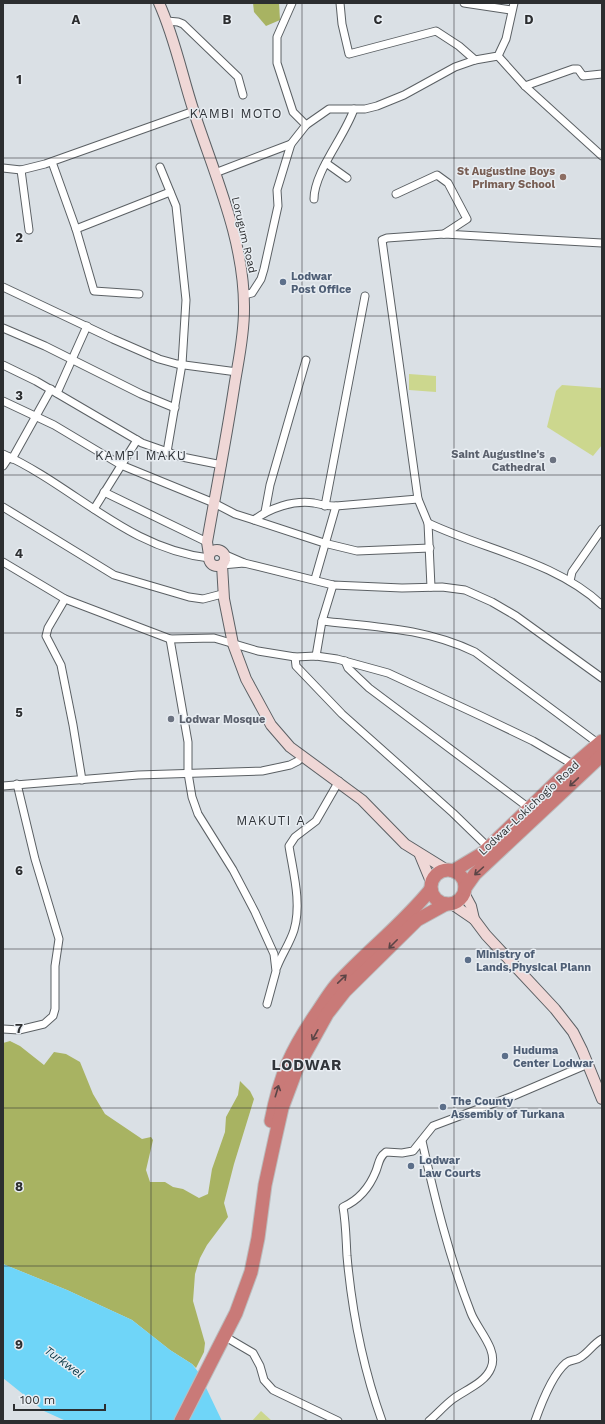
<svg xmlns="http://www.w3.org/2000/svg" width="605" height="1424" font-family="'Work Sans',sans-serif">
	<rect width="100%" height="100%" fill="#dae0e5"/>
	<g fill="#ccd78e">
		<polygon points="409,374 436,376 436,392 409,390"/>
		<polygon points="562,385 602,388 602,445 593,456 547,427 556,391"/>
		<polygon points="261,1411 272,1421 252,1421"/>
	</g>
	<g fill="#a8b362">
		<polygon points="253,3 279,3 280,20 266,26 254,12"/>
		<polygon points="10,1041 20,1046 44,1065 54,1052 66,1054 80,1062 93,1094 105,1114 142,1139 151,1137 153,1140 146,1170 150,1182 165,1182 173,1187 183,1189 199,1198 208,1194 212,1169 225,1132 226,1117 238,1095 240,1081 250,1091 254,1099 234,1164 224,1203 228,1217 207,1245 200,1258 195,1274 193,1301 205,1343 204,1352 196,1368 192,1364 170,1350 132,1320 67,1290 3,1264 3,1043"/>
	</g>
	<polygon fill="#6fd5f8" points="3,1264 67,1290 132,1320 170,1350 192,1364 199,1373 222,1421 66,1421 44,1411 3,1378"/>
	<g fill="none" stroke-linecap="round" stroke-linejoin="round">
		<defs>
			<g id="street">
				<polyline points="292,3 277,37 277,63 293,112 306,125"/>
				<polyline points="340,3 342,24 349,54 436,31 459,46 475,60"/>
				<polyline points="464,3 511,10"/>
				<polyline points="167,21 178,22 183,24 238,77 243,95"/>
				<polyline points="498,56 525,86 602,156"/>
				<polyline points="525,86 573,69 578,69 583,76 602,74"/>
				<polyline points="52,162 76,229 94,291 139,294"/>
				<polyline points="326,163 347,178"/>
				<polyline points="160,167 176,206 186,300 182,364 167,452"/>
				<polyline points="3,168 21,170 45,164 194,111"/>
				<polyline points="21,170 29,230"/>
				<polyline points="215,173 291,144"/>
				<polyline points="396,194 437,175 448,183 467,219 444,234"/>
				<path d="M314,199c0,-27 31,-63 40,-90"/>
				<polyline points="76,229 170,192"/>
				<polyline points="3,287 113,339 159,359 177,364 237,372"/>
				<polyline points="244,295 252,293 261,279 264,269 278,206 277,190 291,144 306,125 329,109 365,109 377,106 404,95 455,67 475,60 498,56 506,39 514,3"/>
				<polyline points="3,328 45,346 141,394 175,408"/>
				<polyline points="3,365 36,381 142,443 182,457 222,465"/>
				<polyline points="57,393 87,326"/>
				<path d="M3,401l51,24 67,40 93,38 21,11 19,6c16,-12 39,-20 60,-17 8,2 14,3 22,3l82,-7"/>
				<path d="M3,454c71,32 125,95 206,104"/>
				<polyline points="12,459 51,389"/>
				<polyline points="3,466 9,457"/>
				<polyline points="104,492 207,542"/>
				<polyline points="325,506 365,296"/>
				<polyline points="3,507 114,575 189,597 203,599 222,594"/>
				<polyline points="94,509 137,440"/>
				<polyline points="265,512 270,485 306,360"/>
				<polyline points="254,520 324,543 357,551 430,548"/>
				<path d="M428,523c57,27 127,38 174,82"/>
				<polyline points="221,553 244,563"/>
				<polyline points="3,562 65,599 170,639 214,638 258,651 295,657 316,656 337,659 388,673 483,717 533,741 574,765"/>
				<polyline points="222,565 244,563 333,585 402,588 442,587 465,590 492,602 516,616 602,678"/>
				<polyline points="315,579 336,506"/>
				<polyline points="570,581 572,572 602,529"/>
				<polyline points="431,587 428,523 418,499 382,240 387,238 444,234 602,243"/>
				<polyline points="65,599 48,628 46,636 61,665 73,725 82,780"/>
				<path d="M322,621c54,6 103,7 153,31l124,92"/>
				<polyline points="170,639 188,742 188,773 192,797 198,814 233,870 255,912 274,954 276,971 267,1004"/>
				<polyline points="316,656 322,621 333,585"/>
				<polyline points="295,657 296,666 342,714 453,813 489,848"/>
				<polyline points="345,661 348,668 369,688 529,808"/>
				<polyline points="3,786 138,775 262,771 290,765 298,761 302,757"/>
				<path d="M277,967c5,-13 13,-24 17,-37 8,-27 -1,-58 -5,-84l6,-9 21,-16 23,-40"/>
				<polyline points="3,1029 19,1030 44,1024 53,1016 55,1009 55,966 59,939 35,859 17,784"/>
				<path d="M422,1141c13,58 27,116 49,172 6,16 28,37 20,55 -6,15 -26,22 -38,31 -8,6 -16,15 -24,22"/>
				<polyline points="224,1336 253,1353 260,1366 264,1380 273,1390 338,1421"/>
				<path d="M382,1421c-19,-53 -30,-109 -35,-165 -1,-16 -1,-32 -4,-49 16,-7 27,-21 33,-36 3,-8 3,-14 10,-19l16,1 11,-2 20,-25 80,-30 75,-32"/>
				<path d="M535,1421c6,-17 18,-47 31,-58 5,-4 10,-2 15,-6 8,-5 12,-13 21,-18"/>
			</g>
			<g id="secondary">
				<path d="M159,3c16,35 23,73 35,109 21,64 51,130 50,198 0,27 -6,52 -10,78 -8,52 -18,103 -27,154l2,13"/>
				<circle cx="217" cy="558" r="8"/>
				<polyline points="222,565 224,599 233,644 246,679 271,725 290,747 362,800 405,844 447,870"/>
				<polyline points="420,855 432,884"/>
				<polyline points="464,893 471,906 474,919 486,935 555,1009 573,1032 582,1050 602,1099"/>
				<polyline points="452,904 474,919"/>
			</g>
			<g id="highway">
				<circle cx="448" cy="887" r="17"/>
				<polyline points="453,871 483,853 574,765 602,741"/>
				<polyline points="465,888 475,874 602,755"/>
				<path d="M271,1121c9,-46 20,-71 47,-110 6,-9 12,-19 19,-27 30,-33 66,-60 94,-95"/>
				<polyline points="181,1421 236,1313 251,1272 258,1238 265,1185 275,1139 282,1108 297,1068 327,1014 345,991 417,920 446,904"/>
			</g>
		</defs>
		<use href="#street" stroke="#5b6064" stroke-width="9"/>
		<use href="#secondary" stroke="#5b6064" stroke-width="12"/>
		<use href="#highway" stroke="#bbbcbd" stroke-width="15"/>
		<use href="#street" stroke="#fff" stroke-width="7"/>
		<use href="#secondary" stroke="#efd7d6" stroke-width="10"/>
		<use href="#highway" stroke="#c97a78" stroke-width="13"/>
	</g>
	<defs><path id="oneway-shaft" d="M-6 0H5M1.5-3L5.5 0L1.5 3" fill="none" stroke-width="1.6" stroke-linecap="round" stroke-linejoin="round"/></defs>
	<g stroke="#5b4546">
		<use href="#oneway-shaft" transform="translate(574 782) rotate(137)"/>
		<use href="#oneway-shaft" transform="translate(479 871) rotate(138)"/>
		<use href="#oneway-shaft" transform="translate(393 944) rotate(135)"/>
		<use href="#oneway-shaft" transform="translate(342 979) rotate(-44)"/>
		<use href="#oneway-shaft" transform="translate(315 1035) rotate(119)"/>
		<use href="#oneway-shaft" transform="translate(277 1091) rotate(-73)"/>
	</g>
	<path fill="none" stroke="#2c2e30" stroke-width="1" stroke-opacity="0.55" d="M151,3v1418M302,3v1418M454,3v1418M3,158h599M3,316h599M3,475h599M3,633h599M3,791h599M3,949h599M3,1108h599M3,1266h599"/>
	<circle fill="#8d6e63" stroke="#e8edf2" stroke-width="1.5" cx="563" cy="177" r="4"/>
	<g fill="#5c6f8a" stroke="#e8edf2" stroke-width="1.5">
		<circle cx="283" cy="282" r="4"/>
		<circle cx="468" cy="960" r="4"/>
		<circle cx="505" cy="1056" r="4"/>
		<circle cx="443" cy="1107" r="4"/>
		<circle cx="411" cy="1166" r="4"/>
	</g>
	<g fill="#6b7280" stroke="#e8edf2" stroke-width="1.5">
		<circle cx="553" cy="460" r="4"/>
		<circle cx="171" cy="719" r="4"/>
	</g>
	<g text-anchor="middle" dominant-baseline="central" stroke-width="3" stroke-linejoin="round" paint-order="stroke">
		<g font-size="11" font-weight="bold" fill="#785e54" stroke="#e8edf2" text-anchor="end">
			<text x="555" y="171">St Augustine Boys<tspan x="555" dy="13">Primary School</tspan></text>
		</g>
		<g font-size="11" fill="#2c2e30" stroke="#e8edf2">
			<text transform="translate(244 235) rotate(77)">Lorugum Road</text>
			<text transform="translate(529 808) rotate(-43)">Lodwar-Lokichogio Road</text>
		</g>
		<g font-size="11" font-weight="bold" fill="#4e5e75" stroke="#e8edf2" text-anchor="start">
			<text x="291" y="276">Lodwar<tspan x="291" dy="13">Post Office</tspan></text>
			<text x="476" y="954">Ministry of<tspan x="476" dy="13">Lands,Physical Plann</tspan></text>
			<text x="513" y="1050">Huduma<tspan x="513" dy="13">Center Lodwar</tspan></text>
			<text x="451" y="1101">The County<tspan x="451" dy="13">Assembly of Turkana</tspan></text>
			<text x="419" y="1160">Lodwar<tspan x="419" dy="13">Law Courts</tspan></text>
		</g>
		<g font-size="11" font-weight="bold" fill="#5b616d" stroke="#e8edf2" text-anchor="end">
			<text x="545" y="454">Saint Augustine's<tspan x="545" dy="13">Cathedral</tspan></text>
			<text x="179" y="719" text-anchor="start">Lodwar Mosque</text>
		</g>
		<g font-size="12" font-style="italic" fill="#093947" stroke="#e8edf2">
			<text transform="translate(64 1362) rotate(36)">Turkwel</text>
		</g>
		<g font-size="13" letter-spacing="1" fill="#31353a" stroke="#e8edf2">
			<text x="236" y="113">KAMBI MOTO</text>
			<text x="141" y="455">KAMPI MAKU</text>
			<text x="271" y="820">MAKUTI A</text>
		</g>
		<g font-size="15" font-weight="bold" letter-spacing="1" fill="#31353a" stroke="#e8edf2">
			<text x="307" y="1065">LODWAR</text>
		</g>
	</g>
	<g font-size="13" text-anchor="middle" font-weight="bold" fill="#2c2e30" stroke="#e8edf2" stroke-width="3" stroke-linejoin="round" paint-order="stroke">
		<text x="76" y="24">A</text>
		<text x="227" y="24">B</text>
		<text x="378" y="24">C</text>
		<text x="529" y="24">D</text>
		<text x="19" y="84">1</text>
		<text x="19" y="242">2</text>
		<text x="19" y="400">3</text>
		<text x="19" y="558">4</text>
		<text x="19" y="717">5</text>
		<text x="19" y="875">6</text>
		<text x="19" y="1033">7</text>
		<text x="19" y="1191">8</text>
		<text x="19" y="1349">9</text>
	</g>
	<rect width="605" height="1424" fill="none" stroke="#2c2e30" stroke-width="8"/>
	<path d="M14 1404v6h91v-6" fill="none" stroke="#2c2e30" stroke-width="2"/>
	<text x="20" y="1404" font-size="12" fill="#2c2e30" stroke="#e8edf2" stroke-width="3" paint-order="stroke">100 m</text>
</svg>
